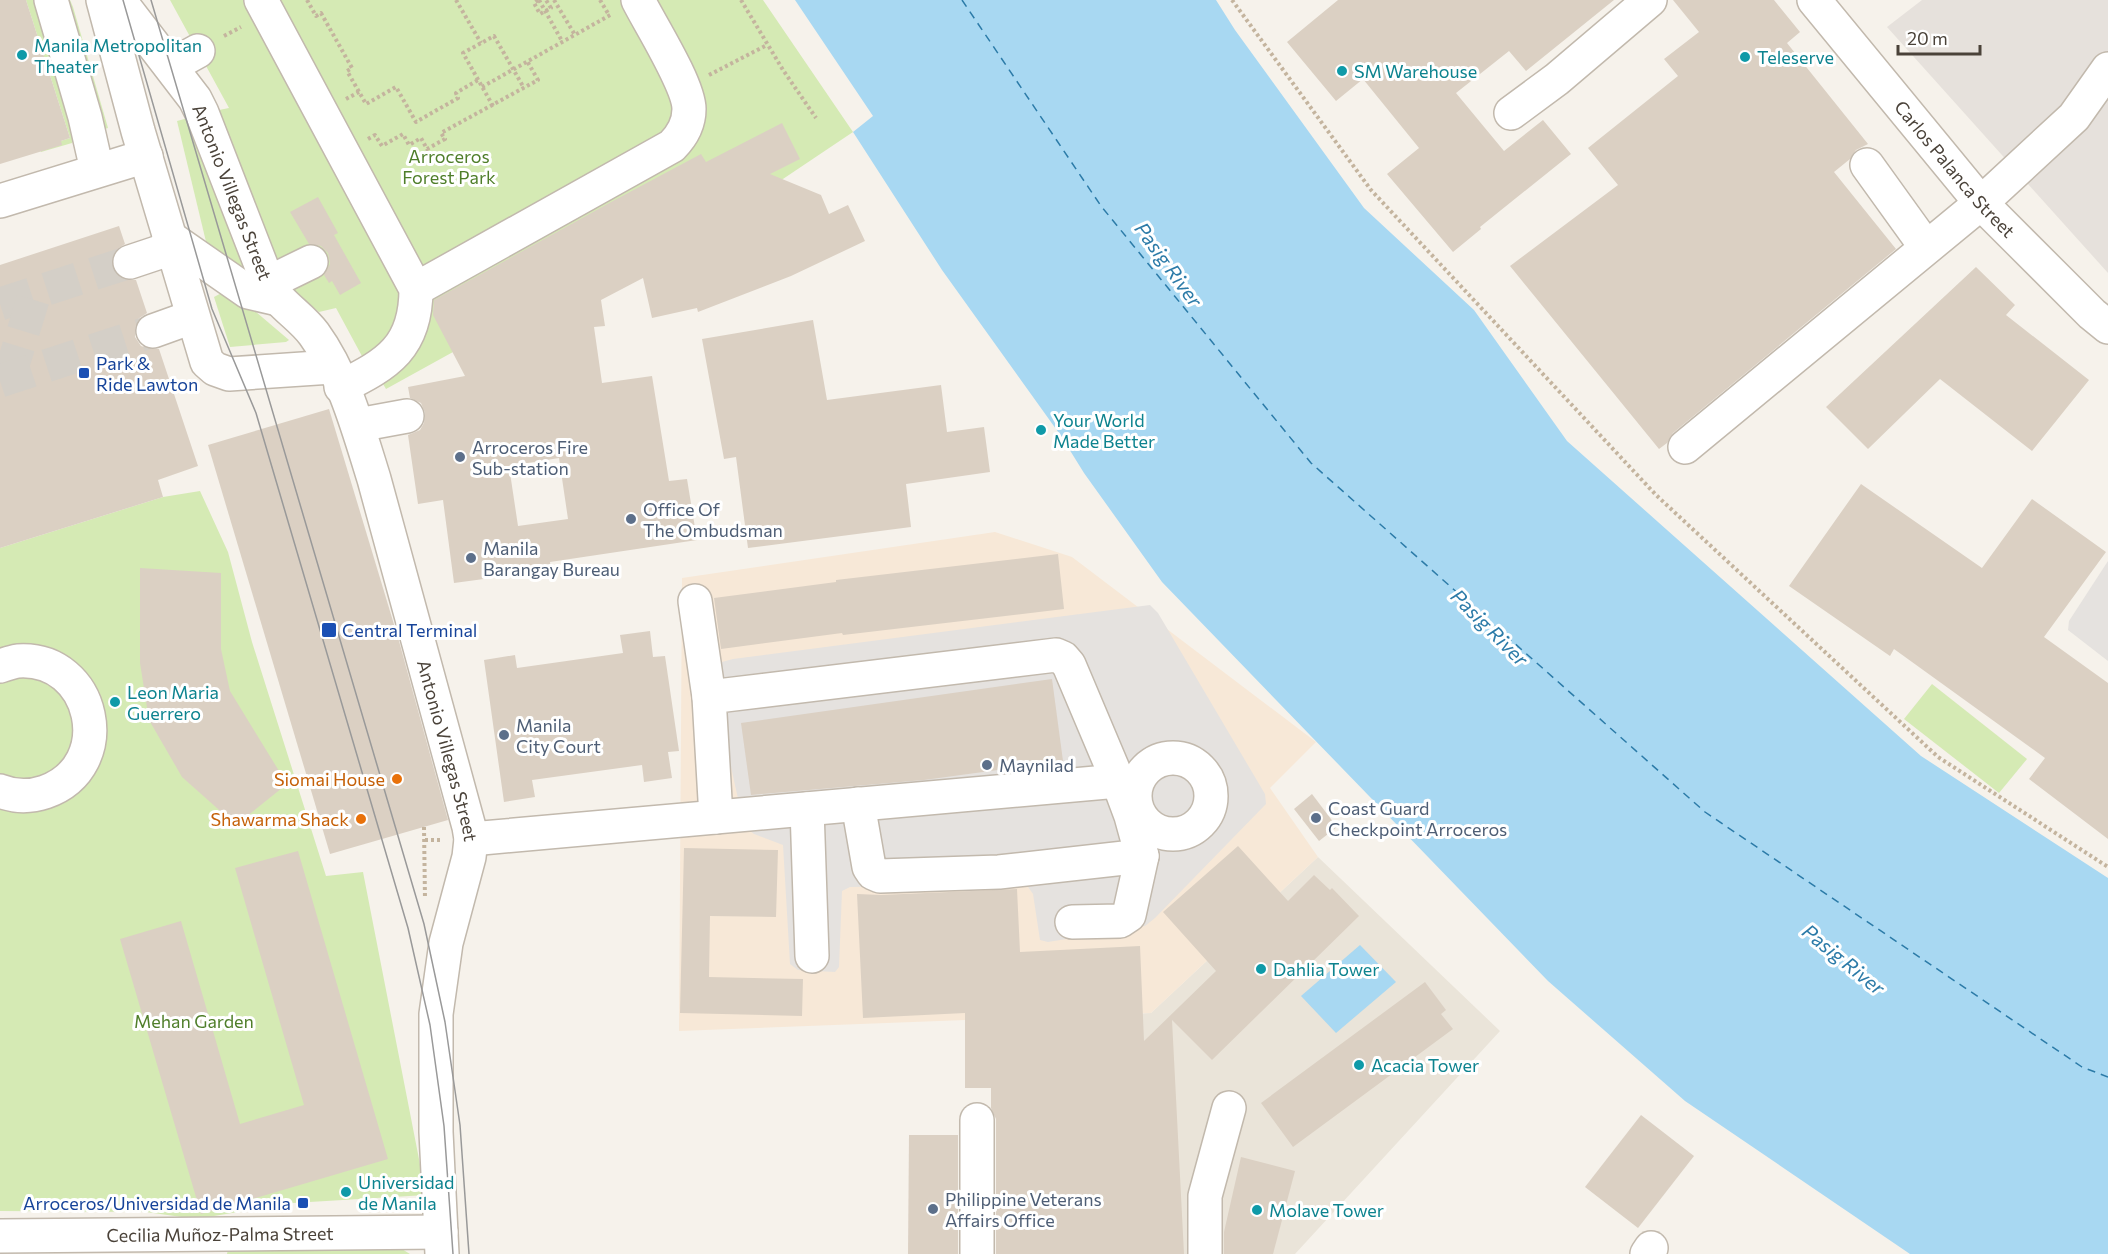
<svg xmlns="http://www.w3.org/2000/svg" width="2108" height="1254" font-family="Commissioner,sans-serif">
	<rect width="100%" height="100%" fill="#f6f2eb"/>
	<polygon fill="#eae4d9" points="1318,857 1500,1031 1295,1254 1057,1254 1050,1018 1151,1013"/>
	<polygon fill="#f7e8d7" points="995,532 1072,557 1316,742 1270,788 1318,857 1151,1013 679,1031 682,578"/>
	<polygon fill="#e6e1dc" points="1922,0 2108,0 2108,273 1887,27"/>
	<g fill="#d5eab4">
		<polygon points="26,0 42,0 74,140 72,143 41,152 39,148 70,138"/>
		<polygon points="57,0 70,0 73,7 108,128 99,131"/>
		<polygon points="170,0 763,0 853,132 774,185 453,352 386,389 369,360 363,358 336,308 319,312 286,285 278,269 214,111 229,108"/>
		<polygon points="192,117 253,283 208,250 177,121"/>
		<polygon points="229,289 289,340 286,342 230,347 214,297"/>
		<polygon points="200,491 228,552 252,642 326,876 363,872 426,1195 293,1203 196,1219 146,1212 0,1211 0,548 163,497"/>
		<polygon points="1932,684 2027,759 1999,793 1904,719"/>
		<polygon points="397,1246 410,1254 227,1254 228,1249"/>
	</g>
	<g fill="#e5e2df">
		<polygon points="2108,561 2108,661 2068,630 2069,621"/>
		<polygon points="1150,605 1158,613 1265,794 1266,804 1155,918 1145,926 1048,942 1040,940 1033,894 1026,884 850,887 842,891 839,967 835,972 798,970 790,964 783,845 754,834 744,826 710,671 722,662 733,659"/>
	</g>
	<g fill="#a8d8f2">
		<polygon points="795,0 1216,0 1235,30 1364,208 1474,310 1567,441 1921,756 2108,878 2108,1254 1910,1254 1685,1101 1548,981 1162,582 1084,473 1061,436 942,270 853,132 873,116"/>
		<polygon points="1360,945 1396,982 1336,1033 1301,996"/>
	</g>
	<g fill="none" stroke-linecap="round" stroke-linejoin="round">
		<polyline stroke="#2c7ba8" stroke-width="1.5" stroke-dasharray="8 6" stroke-linecap="butt" points="962,0 1101,206 1311,463 1705,812 2082,1067 2108,1077"/>
	</g>
	<g fill="#dbd0c3" fill-rule="evenodd">
		<polygon points="0,0 26,0 70,138 61,141 62,145 0,164"/>
		<polygon points="1338,0 1614,0 1526,71 1509,51 1456,93 1504,151 1543,120 1571,154 1480,227 1481,229 1453,252 1387,174 1419,148 1363,79 1336,101 1287,42"/>
		<polygon points="1673,0 1774,0 1800,32 1787,43 1868,144 1856,150 1850,159 1834,172 1896,249 1673,433 1667,443 1659,449 1510,266 1618,185 1588,148 1678,76 1664,59 1699,32"/>
		<path d="M782,123l18,36 -30,15 51,21 8,19 19,-9 17,36 -74,35 -93,36 -1,-4 -45,10 -9,-40 -42,22 4,26 -11,1 8,56 50,-7 17,105 18,-2 10,61 -147,22 1,8 -97,13 -11,-83 -25,4 -10,-69 12,-5 4,-7 1,-10 -4,-10 -11,-5 -2,-11 57,-11 -32,-61 1,-15 177,-98 90,-48 5,8zM559,458l9,61 -50,7 -9,-60z"/>
		<polygon points="318,197 338,233 334,235 361,283 340,295 332,281 329,283 324,275 330,264 328,253 321,246 309,244 290,212"/>
		<polygon points="119,226 125,244 116,250 112,259 112,267 118,276 127,280 136,280 147,313 138,319 135,328 135,337 141,346 150,349 159,349 198,466 158,480 163,497 0,548 0,265"/>
		<polygon points="1976,267 2015,305 2006,315 2089,380 2032,451 1940,379 1868,449 1826,407"/>
		<polygon points="813,320 827,400 941,385 947,432 984,427 990,472 906,484 911,527 748,548 736,457 724,459 702,339"/>
		<polygon points="329,409 399,641 448,820 330,854 208,445"/>
		<polygon points="1861,484 1982,568 2032,499 2106,552 2044,637 2108,683 2108,839 2029,779 2045,758 1894,649 1890,656 1789,586"/>
		<polygon points="1058,554 1064,609 843,635 842,633 721,649 714,598 836,582 836,580"/>
		<polygon points="140,568 221,573 221,649 230,691 287,784 236,825 182,777 149,720 140,663"/>
		<polygon points="650,631 653,657 665,656 679,751 668,752 672,778 644,782 642,765 532,780 535,797 504,802 484,660 515,655 517,668 623,653 620,635"/>
		<polygon points="1052,679 1063,761 924,780 751,795 741,723"/>
		<polygon points="1312,794 1337,827 1319,841 1294,809"/>
		<polygon points="1238,846 1288,901 1314,875 1330,890 1332,888 1359,916 1212,1060 1172,1020 1184,1254 996,1254 996,1119 991,1108 991,1088 965,1088 965,1013 863,1018 857,894 881,895 1017,889 1020,952 1140,946 1144,1041 1216,971 1163,912"/>
		<polygon points="684,848 778,850 776,917 710,916 709,977 803,979 802,1016 680,1013"/>
		<polygon points="298,851 388,1159 201,1214 120,939 181,921 240,1124 304,1105 235,868"/>
		<polygon points="1425,982 1446,1010 1441,1014 1453,1029 1293,1147 1261,1103"/>
		<polygon points="1641,1115 1694,1156 1638,1228 1585,1187"/>
		<polygon points="909,1135 958,1135 958,1254 908,1254"/>
		<polygon points="1241,1157 1295,1171 1273,1254 1224,1254 1224,1232"/>
	</g>
	<g fill="none" stroke-linecap="round" stroke-linejoin="round">
		<g stroke="#d4cfc7" stroke-width="33" stroke-dasharray="33 16" stroke-linecap="butt">
			<polyline points="0,304 130,262"/>
			<polyline points="9,378 35,293"/>
			<polyline points="0,381 153,331"/>
		</g>
		<defs>
			<g id="minor">
				<polyline points="51,0 85,117 97,170"/>
				<polyline points="103,0 138,131 207,362 215,369 229,374 332,367"/>
				<path id="s1" d="M119,0l76,99 7,14 66,170c11,22 32,32 46,51 30,41 45,97 60,145l95,348 2,12 -2,18 -23,86 -10,71v118l6,122"/>
				<path d="M261,0l155,289c0,58 -28,75 -75,98"/>
				<path id="s2" d="M1814,0l167,203 111,111 16,13"/>
				<polyline points="171,66 198,51"/>
				<polyline points="1511,113 1557,79 1650,0"/>
				<polyline points="1867,165 1926,247"/>
				<polyline points="0,201 146,156"/>
				<polyline points="169,237 248,292 278,299"/>
				<polyline points="130,262 172,248"/>
				<polyline points="268,283 311,262"/>
				<path d="M416,289l256,-143c10,-10 17,-22 17,-37 0,-24 -39,-85 -51,-109"/>
				<polyline points="153,331 192,317"/>
				<polyline points="358,425 407,416"/>
				<polyline points="1685,447 1981,203 2074,117 2108,69"/>
				<polyline points="695,601 709,697"/>
				<path d="M0,666c6,-2 12,-4 18,-5 77,-5 101,105 27,131 -15,5 -30,5 -45,-1"/>
				<circle cx="1173" cy="796" r="38"/>
				<polyline points="858,804 869,867 873,873 880,876 999,872 1142,856"/>
				<polyline points="807,809 812,956"/>
				<polyline points="716,817 709,697 1056,655 1063,658 1069,665 1118,781 1131,816 1142,856 1129,915 1120,921 1072,922"/>
				<polyline points="471,839 1118,781"/>
				<polyline points="977,1120 977,1254"/>
				<path id="s3" d="M0,1236l441,-4"/>
				<polyline points="1205,1254 1205,1196 1229,1108"/>
				<polyline points="1647,1254 1651,1248"/>
			</g>
		</defs>
		<use href="#minor" stroke="#c2b9ad" stroke-width="36"/>
		<g stroke="#c4b49e" stroke-width="4" stroke-dasharray="3 3" stroke-linecap="butt">
			<polyline points="307,0 316,16 321,13 352,68 347,71 366,104 396,87 416,122 458,98 456,93 478,80"/>
			<polyline points="456,0 481,43"/>
			<polyline points="538,0 534,3 540,14 551,8 546,0"/>
			<polyline points="539,0 562,41"/>
			<polyline points="554,0 575,35"/>
			<polyline points="600,0 609,15"/>
			<polyline points="741,0 783,70 816,118"/>
			<polyline points="1232,0 1371,190 1656,495 1938,757 2108,867"/>
			<polyline points="224,36 241,27"/>
			<polyline points="709,75 767,45"/>
			<polyline points="482,87 612,14"/>
			<polyline points="346,99 359,92"/>
			<polyline points="493,106 463,53 494,36 524,88"/>
			<polyline points="368,139 375,135 382,146 403,134 409,145 421,138 427,149 445,139 441,133 538,80 527,61"/>
			<polyline points="424,827 425,899"/>
			<polyline points="425,840 442,840"/>
		</g>
		<use href="#minor" stroke="#fff" stroke-width="33"/>
		<g stroke="#999" stroke-width="1.5">
			<polyline points="123,0 212,309 256,413 408,928 430,1025 444,1126 453,1254"/>
			<polyline points="151,0 424,924 445,1022 460,1125 469,1254"/>
		</g>
	</g>
	<g fill="#0f9aa8" stroke="#fff" stroke-width="2">
		<circle cx="22" cy="55" r="6"/>
		<circle cx="1745" cy="57" r="6"/>
		<circle cx="1342" cy="71" r="6"/>
		<circle cx="1041" cy="430" r="6"/>
		<circle cx="115" cy="702" r="6"/>
		<circle cx="1261" cy="969" r="6"/>
		<circle cx="1359" cy="1065" r="6"/>
		<circle cx="346" cy="1192" r="6"/>
		<circle cx="1257" cy="1210" r="6"/>
	</g>
	<g fill="#1a4fb4" stroke="#fff" stroke-width="2">
		<rect x="78" y="367" width="12" height="12" rx="3"/>
		<rect x="321" y="622" width="16" height="16" rx="3"/>
		<rect x="297" y="1197" width="12" height="12" rx="3"/>
	</g>
	<g fill="#5c6f8a" stroke="#fff" stroke-width="2">
		<circle cx="460" cy="457" r="6"/>
		<circle cx="631" cy="519" r="6"/>
		<circle cx="471" cy="558" r="6"/>
		<circle cx="504" cy="735" r="6"/>
		<circle cx="987" cy="765" r="6"/>
		<circle cx="1316" cy="818" r="6"/>
		<circle cx="933" cy="1209" r="6"/>
	</g>
	<g fill="#e8710a" stroke="#fff" stroke-width="2">
		<circle cx="397" cy="779" r="6"/>
		<circle cx="361" cy="819" r="6"/>
	</g>
	<g text-anchor="middle" dominant-baseline="central" stroke-width="6" stroke-linejoin="round" paint-order="stroke">
		<g font-size="18" fill="#0d838f" stroke="#fff" text-anchor="start">
			<text x="34" y="45">Manila Metropolitan<tspan x="34" dy="21">Theater</tspan></text>
			<text x="1757" y="57">Teleserve</text>
			<text x="1354" y="71">SM Warehouse</text>
			<text x="1053" y="420">Your World<tspan x="1053" dy="21">Made Better</tspan></text>
			<text x="127" y="692">Leon Maria<tspan x="127" dy="21">Guerrero</tspan></text>
			<text x="1273" y="969">Dahlia Tower</text>
			<text x="1371" y="1065">Acacia Tower</text>
			<text x="358" y="1182">Universidad<tspan x="358" dy="21">de Manila</tspan></text>
			<text x="1269" y="1210">Molave Tower</text>
		</g>
		<g font-size="18" fill="#4f7e2a" stroke="#fff">
			<text x="449" y="156">Arroceros<tspan x="449" dy="21">Forest Park</tspan></text>
			<text x="194" y="1021">Mehan Garden</text>
		</g>
		<g font-size="18" fill="#4a4239" stroke="#fff">
			<text stroke="none"><textPath href="#s2" startOffset="220">Carlos Palanca Street</textPath></text>
			<text stroke="none"><textPath href="#s1" startOffset="225">Antonio Villegas Street</textPath></text>
			<text stroke="none"><textPath href="#s1" startOffset="831">Antonio Villegas Street</textPath></text>
			<text stroke="none"><textPath href="#s3" startOffset="220">Cecilia Muñoz-Palma Street</textPath></text>
		</g>
		<g font-size="18" fill="#164399" stroke="#fff" text-anchor="start">
			<text x="96" y="363">Park &amp;<tspan x="96" dy="21">Ride Lawton</tspan></text>
			<text x="342" y="630">Central Terminal</text>
			<text x="291" y="1203" text-anchor="end">Arroceros/Universidad de Manila</text>
		</g>
		<g font-size="18" fill="#4e5e75" stroke="#fff" text-anchor="start">
			<text x="472" y="447">Arroceros Fire<tspan x="472" dy="21">Sub-station</tspan></text>
			<text x="643" y="509">Office Of<tspan x="643" dy="21">The Ombudsman</tspan></text>
			<text x="483" y="548">Manila<tspan x="483" dy="21">Barangay Bureau</tspan></text>
			<text x="516" y="725">Manila<tspan x="516" dy="21">City Court</tspan></text>
			<text x="999" y="765">Maynilad</text>
			<text x="1328" y="808">Coast Guard<tspan x="1328" dy="21">Checkpoint Arroceros</tspan></text>
			<text x="945" y="1199">Philippine Veterans<tspan x="945" dy="21">Affairs Office</tspan></text>
		</g>
		<g font-size="18" fill="#c56008" stroke="#fff" text-anchor="end">
			<text x="385" y="779">Siomai House</text>
			<text x="349" y="819">Shawarma Shack</text>
		</g>
		<g font-size="20" font-style="italic" fill="#2c7ba8" stroke="#fff">
			<text transform="translate(1169 264) rotate(54)">Pasig River</text>
			<text transform="translate(1490 627) rotate(45)">Pasig River</text>
			<text transform="translate(1844 959) rotate(39)">Pasig River</text>
		</g>
	</g>
	<path d="M1898 45v9h82v-9" fill="none" stroke="#4a4239" stroke-width="3"/>
	<text x="1907" y="45" font-size="18" fill="#4a4239" stroke="#ffffff" stroke-width="4.5" paint-order="stroke">20 m</text>
</svg>
